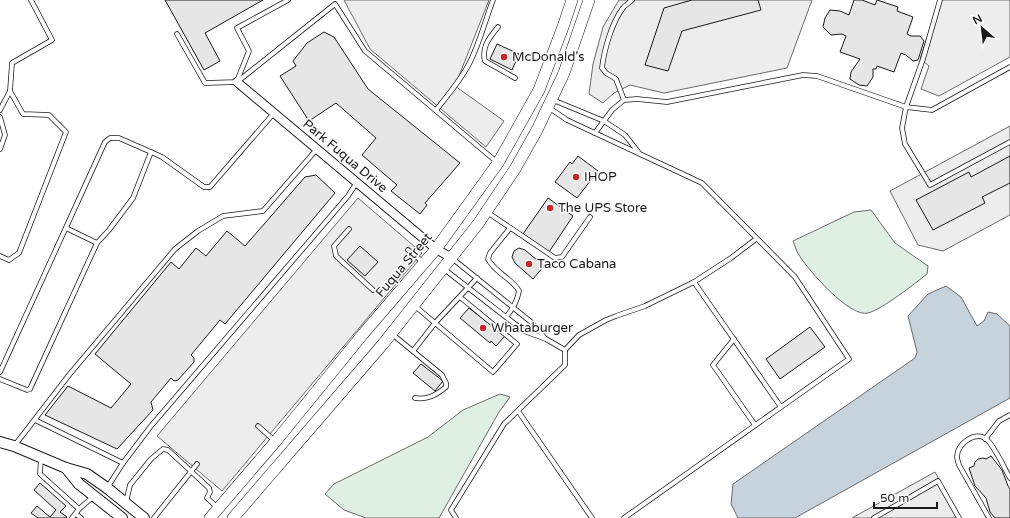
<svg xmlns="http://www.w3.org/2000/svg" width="1010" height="518" font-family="'Varela Round',sans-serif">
	<rect width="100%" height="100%" fill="#fff"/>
	<g fill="#e0efe3" stroke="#6a6a6a">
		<path d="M871,210l24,33 33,23 -1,8c-13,10 -44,35 -59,39 -18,5 -60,-43 -69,-58 -3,-4 -4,-10 -6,-14l61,-29z"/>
		<polygon points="500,394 510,397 499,412 439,518 366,518 344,510 325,494 334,484 428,437 463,410"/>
	</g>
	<g fill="#ededed" stroke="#6a6a6a">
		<polygon points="344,0 489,0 455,86 504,121 486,147 370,49"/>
		<polygon points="619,0 812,0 787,68 664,93 630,85 614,93 603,103 589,94 593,64 603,27"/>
		<polygon points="939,0 1010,0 1010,57 939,96 921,89 929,66 920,59"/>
		<polygon points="1010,126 1010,215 943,251 918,245 890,191"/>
		<polygon points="358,198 422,253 222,491 157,436"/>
		<polygon points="935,472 961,518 852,518"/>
	</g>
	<polygon fill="#c6d2dc" stroke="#6a6a6a" points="946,286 961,297 977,326 984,321 988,312 997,314 1010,326 1010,398 795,518 738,518 731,504 733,484 915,358 917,352 908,316 928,294"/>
	<g fill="#e6e6e6" stroke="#1a1a1a">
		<polygon points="165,0 263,0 205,33 220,61 204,70"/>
		<polygon points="692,0 758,0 761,10 682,31 668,71 645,65 664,8"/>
		<polygon points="854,0 862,0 875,5 877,0 898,7 897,11 913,17 907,34 911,36 920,36 924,41 918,60 913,61 906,55 901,53 894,72 877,66 876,69 873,69 873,77 867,86 859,85 850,79 851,72 860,59 840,52 846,36 842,34 831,35 823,27 825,18 830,10 840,11 849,15"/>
		<polygon points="324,32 334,37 368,89 460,163 425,203 427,205 420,214 391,191 397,185 362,155 376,138 336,103 309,121 280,76 296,66 293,61 307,43"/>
		<polygon points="497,44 519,54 512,70 490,59"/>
		<polygon points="578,156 598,171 577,198 555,182 570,162 572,164"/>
		<polygon points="1010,156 1010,183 982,197 985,203 933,230 916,200 969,172 971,177"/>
		<polygon points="316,175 335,193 225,324 220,320 191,355 194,358 194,362 178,380 174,381 171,378 151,402 153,410 117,449 45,415 68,386 111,408 131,384 95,354 171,262 179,269 196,248 206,256 227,231 245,246 305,177"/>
		<polygon points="548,198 573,216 549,252 523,234"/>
		<polygon points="360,246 378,262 365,276 347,260"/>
		<polygon points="519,248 525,250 544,266 533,279 515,263 512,257 514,251"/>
		<polygon points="469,308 505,336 496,346 491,341 490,343 460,318"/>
		<polygon points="810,327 825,347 780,379 766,359"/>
		<polygon points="421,364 443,381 435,391 413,373"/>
		<polygon points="991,456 1002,470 1008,486 1010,489 1010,518 995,518 990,512 986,498 975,486 969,468 974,466 975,462 978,459 983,458 986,459"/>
		<polygon points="40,483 66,506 60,512 67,517 66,518 38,518 31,513 37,506 50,517 56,510 34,490"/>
	</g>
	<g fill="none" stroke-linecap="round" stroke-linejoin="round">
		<defs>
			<g id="service">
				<polyline points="940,0 923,59 906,107 902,128 905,144 930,185 1010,142"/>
				<path d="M498,27c-8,10 -17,20 -13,34l30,17"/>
				<polyline points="177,34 205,83 237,82 335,4 365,51 498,163"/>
				<polyline points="237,81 249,51 237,28 288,0"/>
				<polyline points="553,100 604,121 625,135 639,153"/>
				<path d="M624,100l-8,-21 -10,-6 -4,-5c2,-18 10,-46 21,-60 2,-3 6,-5 9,-8"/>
				<polyline points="548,107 567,120 702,183 795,277 849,359 624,518"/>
				<polyline points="0,110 10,91"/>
				<path d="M436,110c12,-15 25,-30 34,-48 10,-20 15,-41 23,-62"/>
				<polyline points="0,117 5,135 0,149"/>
				<polyline points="595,133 612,110 624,100 637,99 667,102 803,75 817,76 906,107 932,110 1010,67"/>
				<polyline points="487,212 555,258 562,257 590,217"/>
				<polyline points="66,228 97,243"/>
				<polyline points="349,229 334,246 336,256 373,290"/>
				<polyline points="408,250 423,262"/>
				<polyline points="0,256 9,260 19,253 66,132 49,115 23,114 10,91 12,63 52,40 31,0"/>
				<polyline points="453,259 531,322 544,337"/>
				<polyline points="444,269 524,331 546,339 565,350 565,365 504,424 451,510 456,518"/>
				<polyline points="694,282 781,407"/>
				<polyline points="460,297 517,344 493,372 435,323 477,278"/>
				<path d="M506,317c7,-8 11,-15 13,-26 -7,-13 -24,-18 -31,-32l2,-6 20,-25"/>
				<path d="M392,334l50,41 4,8v4c-10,8 -18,13 -31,11"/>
				<polyline points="734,339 713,365 755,425"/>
				<polyline points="565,350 579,335 606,320 616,316 645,306 694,282 731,258 756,239"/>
				<polyline points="413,351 435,323 415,306"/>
				<polyline points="0,372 105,142 110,138 119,138 151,152 162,157 204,187 210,187 274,113"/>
				<polyline points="0,379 27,390 30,389 97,243 109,230 133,198 151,152"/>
				<polyline points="518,411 592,518"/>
				<polyline points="35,420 123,463"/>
				<polyline points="258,426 275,441"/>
				<polyline points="985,439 999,421 1010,415"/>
				<polyline points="15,445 69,375 175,249 198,231 223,216 263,211 317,149"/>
				<polyline points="41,458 40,474 79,509 94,496"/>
				<polyline points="107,488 123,463 151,426 348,196 357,182"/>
				<polyline points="126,502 130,485 151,459 163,449 168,450 209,488 210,492 207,498 218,508"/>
				<polyline points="76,514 81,518"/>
				<polyline points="72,518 79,509"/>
				<polyline points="154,518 197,464"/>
				<polyline points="874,518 938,481 959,518"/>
				<path d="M989,518l-30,-53c-1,-3 -2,-7 -2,-9 1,-12 16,-24 28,-18 9,6 19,30 25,40"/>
			</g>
			<polyline id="minor" points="237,82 436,249 452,258"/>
			<g id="tertiary">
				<polyline points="0,442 14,446 66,468 87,474 107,488 144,518"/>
				<polyline points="66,468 79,484 122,518"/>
			</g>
			<g id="secondary">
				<polyline points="210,518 276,441 363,334 436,249 498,163 539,90 563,27 572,0"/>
				<polyline points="233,518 383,344 478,224 515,169 537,130 564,73 589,0"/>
			</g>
		</defs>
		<use href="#service" stroke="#1a1a1a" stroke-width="5.5"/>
		<use href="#minor" stroke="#1a1a1a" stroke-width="10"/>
		<use href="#tertiary" stroke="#1a1a1a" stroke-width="12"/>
		<use href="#secondary" stroke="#1a1a1a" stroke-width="12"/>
		<use href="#service" stroke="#fff" stroke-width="4"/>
		<use href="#minor" stroke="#fff" stroke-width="8"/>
		<use href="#tertiary" stroke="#fff" stroke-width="10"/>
		<use href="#secondary" stroke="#fff" stroke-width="11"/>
	</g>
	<g fill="#c62828" stroke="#fff" stroke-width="1.5">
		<circle cx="504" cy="57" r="4"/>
		<circle cx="576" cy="177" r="4"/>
		<circle cx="550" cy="208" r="4"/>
		<circle cx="529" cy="264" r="4"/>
		<circle cx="483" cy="328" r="4"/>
	</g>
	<g text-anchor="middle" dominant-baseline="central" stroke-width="3" stroke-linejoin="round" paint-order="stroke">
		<g font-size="13" fill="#1a1a1a" stroke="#fff" text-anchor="start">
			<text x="512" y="57">McDonald's</text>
			<text x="584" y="177">IHOP</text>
			<text x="558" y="208">The UPS Store</text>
			<text x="537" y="264">Taco Cabana</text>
			<text x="491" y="328">Whataburger</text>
		</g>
		<g font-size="13" fill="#1a1a1a" stroke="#fff">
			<text transform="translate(345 156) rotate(40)">Park Fuqua Drive</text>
			<text transform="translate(404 265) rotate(-50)">Fuqua Street</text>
		</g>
	</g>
	<g transform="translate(982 28) rotate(332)" stroke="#ffffff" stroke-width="3" paint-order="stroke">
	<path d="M0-3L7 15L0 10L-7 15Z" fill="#1a1a1a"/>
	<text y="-6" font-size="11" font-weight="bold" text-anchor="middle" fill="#1a1a1a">N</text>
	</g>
	<path d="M874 502v6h63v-6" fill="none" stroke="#1a1a1a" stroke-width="2"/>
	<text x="880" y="502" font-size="12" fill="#1a1a1a" stroke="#ffffff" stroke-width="3" paint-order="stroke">50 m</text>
</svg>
